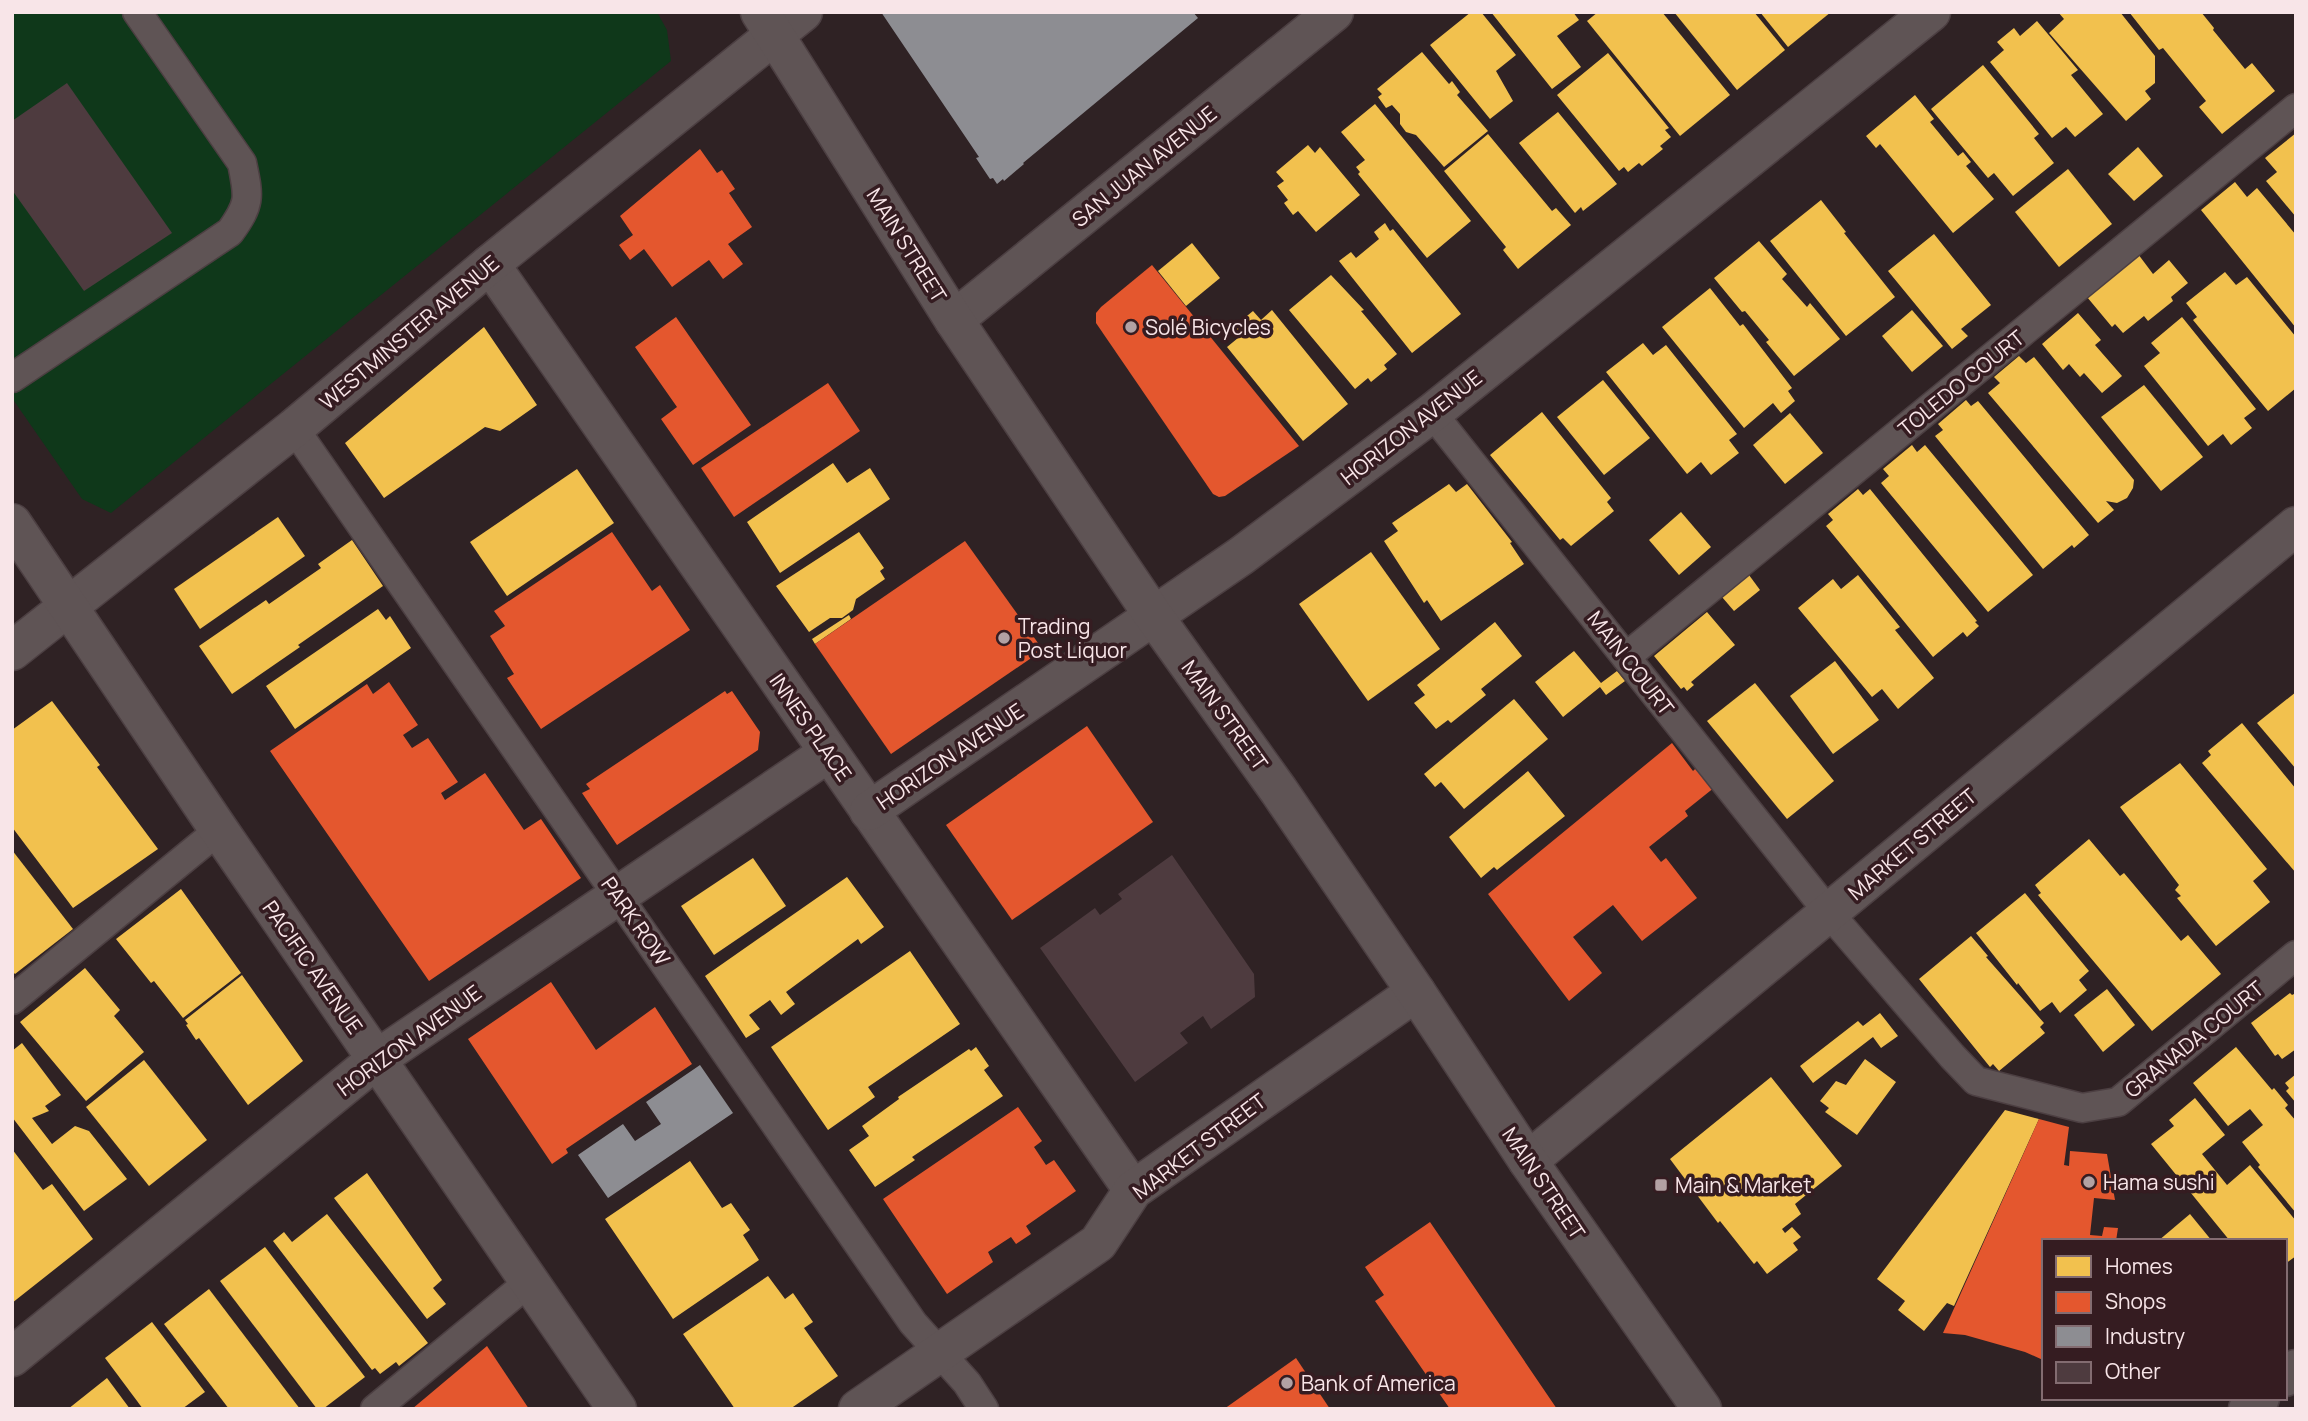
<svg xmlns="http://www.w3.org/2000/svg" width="2308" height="1421" font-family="Manrope,sans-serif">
	<rect width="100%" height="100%" fill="#2f2224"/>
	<polygon fill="#0f381a" points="12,12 657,12 667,30 671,61 111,513 82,499 12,398"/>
	<g fill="#f2c14e">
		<polygon points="1471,12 1481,12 1516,55 1496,71 1513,101 1490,119 1430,45"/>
		<polygon points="1491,12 1573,12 1579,20 1557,36 1581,67 1552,89"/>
		<polygon points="1598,12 1662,12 1730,95 1680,136 1587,21"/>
		<polygon points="1674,12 1754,12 1785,50 1737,90"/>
		<polygon points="1760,12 1831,12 1788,47"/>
		<polygon points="2058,12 2120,12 2155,56 2155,83 2145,91 2151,99 2126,121 2049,33 2064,19"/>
		<polygon points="2129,12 2201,12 2214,28 2213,30 2245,69 2252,63 2275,91 2222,134 2199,107 2206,101 2163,48 2159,50"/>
		<polygon points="2037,21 2078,70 2071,75 2103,114 2075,137 2066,127 2052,138 1990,62 2004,50 1997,42 2014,28 2020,36"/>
		<polygon points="1422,52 1449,84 1452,81 1460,92 1457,95 1488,131 1444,167 1416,135 1406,132 1400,124 1400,114 1392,105 1386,108 1378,97 1382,94 1377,89"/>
		<polygon points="1608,53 1669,128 1665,130 1671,137 1660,146 1663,149 1642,166 1639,163 1628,172 1624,167 1619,171 1557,95"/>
		<polygon points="1983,65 2039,134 2034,138 2054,163 2013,196 1994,173 1988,178 1931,109"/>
		<polygon points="1915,95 1934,119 1930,122 1958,156 1963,152 1971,162 1966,166 1994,199 1953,233 1880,144 1876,148 1866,136"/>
		<polygon points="1375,104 1471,221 1427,258 1358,174 1360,172 1356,167 1365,160 1341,132"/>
		<polygon points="1558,112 1617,184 1583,211 1581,207 1575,213 1519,143"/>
		<polygon points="2296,133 2296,217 2266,181 2277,172 2265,158"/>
		<polygon points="1488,134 1552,211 1556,208 1571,225 1518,269 1503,250 1506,247 1444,171"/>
		<polygon points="1308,145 1315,153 1320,147 1360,195 1316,232 1298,211 1293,215 1284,203 1288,200 1277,186 1284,181 1276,172"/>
		<polygon points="2138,147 2163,176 2134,201 2108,174"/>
		<polygon points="2068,169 2112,224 2059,267 2015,212"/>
		<polygon points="2235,182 2247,197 2257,188 2296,235 2296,328 2201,210"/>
		<polygon points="1821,200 1846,232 1844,233 1895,297 1846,336 1770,241"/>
		<polygon points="1385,223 1390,231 1393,229 1461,314 1412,353 1339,261 1351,252 1356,258 1379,239 1374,232"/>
		<polygon points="1934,234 1991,305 1961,329 1968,336 1952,349 1888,271"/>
		<polygon points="1759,241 1787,274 1782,279 1807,307 1810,303 1840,339 1794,376 1766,342 1769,340 1745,311 1742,312 1714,278"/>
		<polygon points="1192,243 1220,278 1186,306 1158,271"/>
		<polygon points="2138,254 2153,274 2169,260 2188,283 2171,297 2173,301 2148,321 2144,316 2123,333 2115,324 2112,327 2087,297 2091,294 2086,288"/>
		<polygon points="2225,272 2236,285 2247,277 2296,337 2296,388 2268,411 2193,320 2197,317 2186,303"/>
		<polygon points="1331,275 1364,310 1361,311 1397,354 1384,365 1387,369 1371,382 1368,378 1355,389 1289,310"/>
		<polygon points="1710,288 1740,326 1743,324 1792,388 1788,391 1795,401 1781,413 1773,403 1744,428 1662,327"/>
		<polygon points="1272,310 1348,404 1303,441 1227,347 1238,338 1231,329 1253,311 1261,320"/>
		<polygon points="1912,310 1943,346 1912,372 1882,336"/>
		<polygon points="2078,313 2101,340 2095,345 2122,376 2102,393 2084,373 2080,377 2069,364 2063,370 2042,344"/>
		<polygon points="2182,317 2256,409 2244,418 2252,428 2231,445 2223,434 2208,446 2144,366 2160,353 2151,343"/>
		<polygon points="484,327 537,405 500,431 485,427 384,498 345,443"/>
		<polygon points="1643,343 1653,355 1666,345 1737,434 1729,440 1739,453 1711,475 1701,462 1687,474 1606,372"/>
		<polygon points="2019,356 2026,363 2034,357 2134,480 2133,488 2127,498 2117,503 2106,501 2114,510 2098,523 1988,393 2000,383 1994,377"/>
		<polygon points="1603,380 1650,438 1604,475 1557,417"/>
		<polygon points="2144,385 2203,457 2161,491 2101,417"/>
		<polygon points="1966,400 1971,406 1978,401 2089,535 2074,548 2072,545 2043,569 1935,436 1943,430 1938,424"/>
		<polygon points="1542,412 1611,498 1607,502 1614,511 1571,546 1563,538 1560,540 1490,455"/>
		<polygon points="1790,413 1823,453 1785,484 1753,445"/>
		<polygon points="1912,445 1917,452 1925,445 2033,575 1988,612 1881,483 1889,476 1883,469"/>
		<polygon points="833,463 847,483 870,468 890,499 780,573 747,522"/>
		<polygon points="577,469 614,523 507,596 470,542"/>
		<polygon points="1449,484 1456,492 1467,484 1512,542 1510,543 1524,564 1441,621 1427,600 1424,603 1384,541 1398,531 1392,523"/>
		<polygon points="1858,489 1863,495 1870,489 1977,621 1975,622 1979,626 1967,637 1963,632 1933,657 1826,526 1833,520 1828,514"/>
		<polygon points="1681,512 1711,547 1679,575 1649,540"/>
		<polygon points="278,517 305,556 200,629 174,589"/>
		<polygon points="859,532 884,568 880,571 885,579 856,599 853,610 842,618 830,618 809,632 776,586"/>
		<polygon points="352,540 383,586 298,645 300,647 232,694 199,646 266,600 269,604 321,568 318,564"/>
		<polygon points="1371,552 1440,649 1368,701 1299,604"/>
		<polygon points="1749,575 1760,590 1734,611 1722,597"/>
		<polygon points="1858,575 1900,627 1895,630 1934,678 1898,709 1882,689 1872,697 1798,608 1833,579 1841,589"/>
		<polygon points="378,609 386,620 390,616 411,648 295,729 266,686"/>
		<polygon points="1707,612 1735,645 1691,682 1694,685 1687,691 1684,687 1681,689 1654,656"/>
		<polygon points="849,615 851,619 815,644 812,639"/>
		<polygon points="1495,622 1522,656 1481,689 1486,695 1451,723 1448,720 1436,729 1414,703 1425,695 1417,685"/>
		<polygon points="1574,651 1601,683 1617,671 1625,681 1606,695 1600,687 1563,717 1535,682"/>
		<polygon points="1835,661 1879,720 1833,754 1790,696"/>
		<polygon points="1755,683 1834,781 1787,819 1707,721"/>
		<polygon points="2296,692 2296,769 2257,723"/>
		<polygon points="1514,699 1548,739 1464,809 1441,782 1435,787 1424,774"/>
		<polygon points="52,701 100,765 97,767 158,849 73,908 12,827 12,730"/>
		<polygon points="2242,723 2296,789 2296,873 2202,763 2211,755 2208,751"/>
		<polygon points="2180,763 2267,869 2253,881 2270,902 2216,946 2177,898 2181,896 2175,890 2179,885 2120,807"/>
		<polygon points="1528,771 1565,816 1497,870 1494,867 1481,878 1449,837"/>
		<polygon points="2089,839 2120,876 2124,873 2181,941 2188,935 2221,974 2152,1031 2038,895 2041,893 2035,885"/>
		<polygon points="12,850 73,929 15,974 12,971"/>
		<polygon points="753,858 786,906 714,955 681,906"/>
		<polygon points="847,877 884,927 861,944 858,939 786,992 795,1004 781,1015 770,1000 749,1015 760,1029 746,1038 705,976"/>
		<polygon points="181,889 241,973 183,1018 154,981 151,983 116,939"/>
		<polygon points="2025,893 2089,971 2079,980 2087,990 2060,1013 2052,1002 2040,1011 2018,983 2017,985 1976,933"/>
		<polygon points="1971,936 1988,956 1986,957 2044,1023 2040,1027 2045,1033 1999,1071 1993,1064 1990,1067 1919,979"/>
		<polygon points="910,951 960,1024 868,1087 875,1097 828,1130 771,1047"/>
		<polygon points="85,968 120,1010 114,1016 144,1052 86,1101 20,1022"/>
		<polygon points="242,975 303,1061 248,1105 199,1038 196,1040 186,1025 188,1024 185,1020"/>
		<polygon points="2107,989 2135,1025 2103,1052 2074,1015"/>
		<polygon points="2290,993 2292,995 2296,993 2296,1049 2282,1059 2278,1054 2275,1056 2251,1023"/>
		<polygon points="1880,1013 1898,1036 1881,1048 1873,1037 1813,1083 1800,1066 1858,1021 1863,1026"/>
		<polygon points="22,1043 61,1095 45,1106 49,1111 32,1118 52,1144 75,1126 89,1131 127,1179 84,1211 12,1117 12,1051"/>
		<polygon points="976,1047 989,1066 984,1070 1003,1096 912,1157 915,1160 875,1187 849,1150 869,1136 862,1126 899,1099 898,1097 969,1049 971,1051"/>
		<polygon points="2236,1047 2272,1090 2274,1088 2288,1105 2285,1108 2296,1121 2296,1213 2258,1167 2260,1165 2242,1142 2263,1125 2250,1109 2228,1126 2193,1083"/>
		<polygon points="1865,1059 1896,1082 1857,1135 1825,1112 1829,1108 1820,1101 1836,1081 1846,1085"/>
		<polygon points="144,1060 207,1140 149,1186 86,1107"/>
		<polygon points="2296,1074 2296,1103 2286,1091 2289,1088 2285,1083"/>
		<polygon points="1771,1077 1842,1166 1795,1204 1801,1214 1782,1229 1785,1233 1792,1227 1801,1237 1793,1243 1798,1250 1767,1274 1757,1261 1754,1264 1720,1221 1718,1223 1670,1159"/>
		<polygon points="2195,1098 2225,1135 2202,1154 2227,1185 2250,1165 2296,1221 2296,1256 2285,1264 2285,1241 2230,1241 2151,1144 2174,1126 2169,1120"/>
		<polygon points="2005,1110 2039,1119 1954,1306 1947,1303 1924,1331 1898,1310 1905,1301 1877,1279"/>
		<polygon points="12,1149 43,1190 52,1184 93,1239 12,1303"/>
		<polygon points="690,1161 722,1208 731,1203 750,1230 743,1235 759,1260 673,1319 605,1219"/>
		<polygon points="367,1173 442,1280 433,1288 446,1304 427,1319 334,1198"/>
		<polygon points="327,1214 428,1343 399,1366 396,1362 380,1374 375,1368 372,1370 273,1241 284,1232 292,1242"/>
		<polygon points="2190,1214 2212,1241 2158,1241"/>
		<polygon points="265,1247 365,1377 323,1409 317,1409 220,1281"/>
		<polygon points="768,1276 785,1299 793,1293 813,1322 804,1328 838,1376 790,1409 735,1409 683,1334"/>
		<polygon points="209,1289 300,1409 229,1409 164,1324"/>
		<polygon points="152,1322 205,1392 182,1409 143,1409 105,1358"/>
		<polygon points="107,1378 130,1409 68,1409"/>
	</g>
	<g fill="#e4572e">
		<polygon points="700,149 717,173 722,170 735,189 729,193 752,227 728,244 743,264 723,279 709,260 672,287 644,249 630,260 619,245 633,235 620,216"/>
		<polygon points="1152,265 1299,446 1225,496 1219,497 1213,494 1096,323 1096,313 1101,307"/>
		<polygon points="676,317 751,425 693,465 661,419 677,407 635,347"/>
		<polygon points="828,383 860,431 734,517 701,468"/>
		<polygon points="612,532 652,591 660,585 690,630 541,729 507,678 514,674 490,636 505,626 494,611"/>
		<polygon points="965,541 1043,650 891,754 815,644"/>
		<polygon points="389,682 418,725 403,735 412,748 428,738 458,782 441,793 445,800 485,773 524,830 541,819 581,878 429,981 270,751 367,684 373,694"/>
		<polygon points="725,691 727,694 732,691 760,732 758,750 617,845 582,793 590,789 586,784"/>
		<polygon points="1087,726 1153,822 1012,920 946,825"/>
		<polygon points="1672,743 1693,771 1698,766 1715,787 1685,811 1688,816 1649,847 1661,862 1666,858 1697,898 1642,941 1613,905 1573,937 1602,973 1569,1001 1488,894"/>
		<polygon points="551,982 596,1050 655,1007 692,1064 566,1149 568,1153 552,1164 468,1039"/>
		<polygon points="1018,1107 1042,1141 1034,1147 1046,1165 1054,1160 1076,1191 1026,1226 1031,1234 1016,1244 1011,1237 988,1252 993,1262 947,1294 883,1199"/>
		<polygon points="2039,1119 2069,1127 2064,1165 2069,1166 2070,1151 2107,1154 2115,1200 2094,1198 2090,1235 2102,1236 2104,1227 2118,1228 2116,1241 2044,1241 2043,1360 2025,1352 1965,1335 1943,1333"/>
		<polygon points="1430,1222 1557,1409 1450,1409 1375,1301 1384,1295 1365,1267"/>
		<polygon points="487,1346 529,1409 412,1409"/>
		<polygon points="1296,1358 1330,1409 1224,1409"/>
	</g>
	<g fill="#8d8d92">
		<polygon points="881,12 1193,12 1198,18 1023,163 1024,164 1004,181 1003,179 997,184 993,178 990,179 976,158 979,157"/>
		<polygon points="700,1065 733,1113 608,1198 578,1155 623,1124 635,1141 661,1124 646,1102"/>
	</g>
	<g fill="#4e3b3f">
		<polygon points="67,83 172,233 84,291 12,190 12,121"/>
		<polygon points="1172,855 1254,974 1255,997 1211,1029 1203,1016 1180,1033 1188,1043 1135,1082 1040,948 1095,908 1100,915 1122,899 1118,894"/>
	</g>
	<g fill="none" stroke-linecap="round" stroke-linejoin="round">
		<defs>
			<g id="lane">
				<path d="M12,378l218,-146c21,-29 19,-35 12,-69l-105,-151"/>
				<polyline points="1432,413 1829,913 1952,1056 1976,1081 2082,1108 2118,1102 2296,955"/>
				<polyline points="294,428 913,1323 967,1383 984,1409"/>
				<polyline points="1626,657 2296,108"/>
				<polyline points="12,1000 219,830"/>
				<polyline points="375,1409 529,1282"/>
			</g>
			<g id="street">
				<polyline points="490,264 1133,1190"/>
				<polyline points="954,320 1334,12"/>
				<polyline points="12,651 294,428 490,264 803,12"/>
				<polyline points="869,811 1241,556 1432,413 1931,12"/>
				<polyline points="1528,1161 2296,526"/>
				<polyline points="12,1357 377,1059 828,753"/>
				<polyline points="2285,1377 2296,1369"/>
				<polyline points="858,1409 1098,1243 1133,1190 1416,992"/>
				<polyline points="2248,1409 2260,1398"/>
			</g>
			<g id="secondary">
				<polyline points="760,12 954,320 1153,615 1279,791 1416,992 1528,1161 1702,1409"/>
				<polyline points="12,523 219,830 617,1409"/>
			</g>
		</defs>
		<use href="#lane" stroke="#4c3f42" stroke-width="31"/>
		<use href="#street" stroke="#4c3f42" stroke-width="41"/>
		<use href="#secondary" stroke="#4c3f42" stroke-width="41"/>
		<use href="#lane" stroke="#5f5455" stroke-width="28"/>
		<use href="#street" stroke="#5f5455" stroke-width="38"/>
		<use href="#secondary" stroke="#5f5455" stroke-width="38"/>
	</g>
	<g fill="#b2a1a3" stroke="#351c21" stroke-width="2.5">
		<circle cx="1131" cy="327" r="7"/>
		<circle cx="1004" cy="638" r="7"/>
		<circle cx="2089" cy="1182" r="7"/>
		<rect x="1654" y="1178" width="14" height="14" rx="3.5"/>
		<circle cx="1287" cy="1383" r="7"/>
	</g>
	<g text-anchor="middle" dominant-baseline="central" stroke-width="7" stroke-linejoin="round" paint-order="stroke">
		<g font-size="21" fill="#f8e5e8" stroke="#351c21">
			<text transform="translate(1144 166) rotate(-39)">SAN JUAN AVENUE</text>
			<text transform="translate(907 245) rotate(58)">MAIN STREET</text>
			<text transform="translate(409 332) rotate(-40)">WESTMINSTER AVENUE</text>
			<text transform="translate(1961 383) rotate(-39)">TOLEDO COURT</text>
			<text transform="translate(1411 427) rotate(-38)">HORIZON AVENUE</text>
			<text transform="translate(1631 663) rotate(52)">MAIN COURT</text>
			<text transform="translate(1225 715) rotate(54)">MAIN STREET</text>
			<text transform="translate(811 727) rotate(55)">INNES PLACE</text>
			<text transform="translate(950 756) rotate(-34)">HORIZON AVENUE</text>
			<text transform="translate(1912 844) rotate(-40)">MARKET STREET</text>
			<text transform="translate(636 921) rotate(55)">PARK ROW</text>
			<text transform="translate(313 967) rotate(55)">PACIFIC AVENUE</text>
			<text transform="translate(2194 1039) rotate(-39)">GRANADA COURT</text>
			<text transform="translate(409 1040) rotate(-36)">HORIZON AVENUE</text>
			<text transform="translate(1199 1146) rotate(-37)">MARKET STREET</text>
			<text transform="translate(1544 1183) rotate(56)">MAIN STREET</text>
		</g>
		<g font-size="21" fill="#f8e5e8" stroke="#351c21" text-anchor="start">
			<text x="1145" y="327">Solé Bicycles</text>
			<text x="1018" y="626">Trading<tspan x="1018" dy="24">Post Liquor</tspan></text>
			<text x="2103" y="1182">Hama sushi</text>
			<text x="1675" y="1185">Main &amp; Market</text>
			<text x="1301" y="1383">Bank of America</text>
		</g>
	</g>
	<rect width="2308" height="1421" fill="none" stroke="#f8e5e8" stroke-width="28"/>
	<rect x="2042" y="1239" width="245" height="161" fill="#351c21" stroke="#836c71" stroke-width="2"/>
	<rect x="2056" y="1256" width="35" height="21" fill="#f2c14e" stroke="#836c71" stroke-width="2"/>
	<text x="2105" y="1274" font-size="21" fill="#f8e5e8">Homes</text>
	<rect x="2056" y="1292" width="35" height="21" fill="#e4572e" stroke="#836c71" stroke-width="2"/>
	<text x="2105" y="1309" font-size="21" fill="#f8e5e8">Shops</text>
	<rect x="2056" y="1326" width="35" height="21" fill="#8d8d92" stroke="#836c71" stroke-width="2"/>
	<text x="2105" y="1344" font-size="21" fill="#f8e5e8">Industry</text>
	<rect x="2056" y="1362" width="35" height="21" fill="#4e3b3f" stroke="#836c71" stroke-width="2"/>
	<text x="2105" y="1379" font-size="21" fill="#f8e5e8">Other</text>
</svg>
